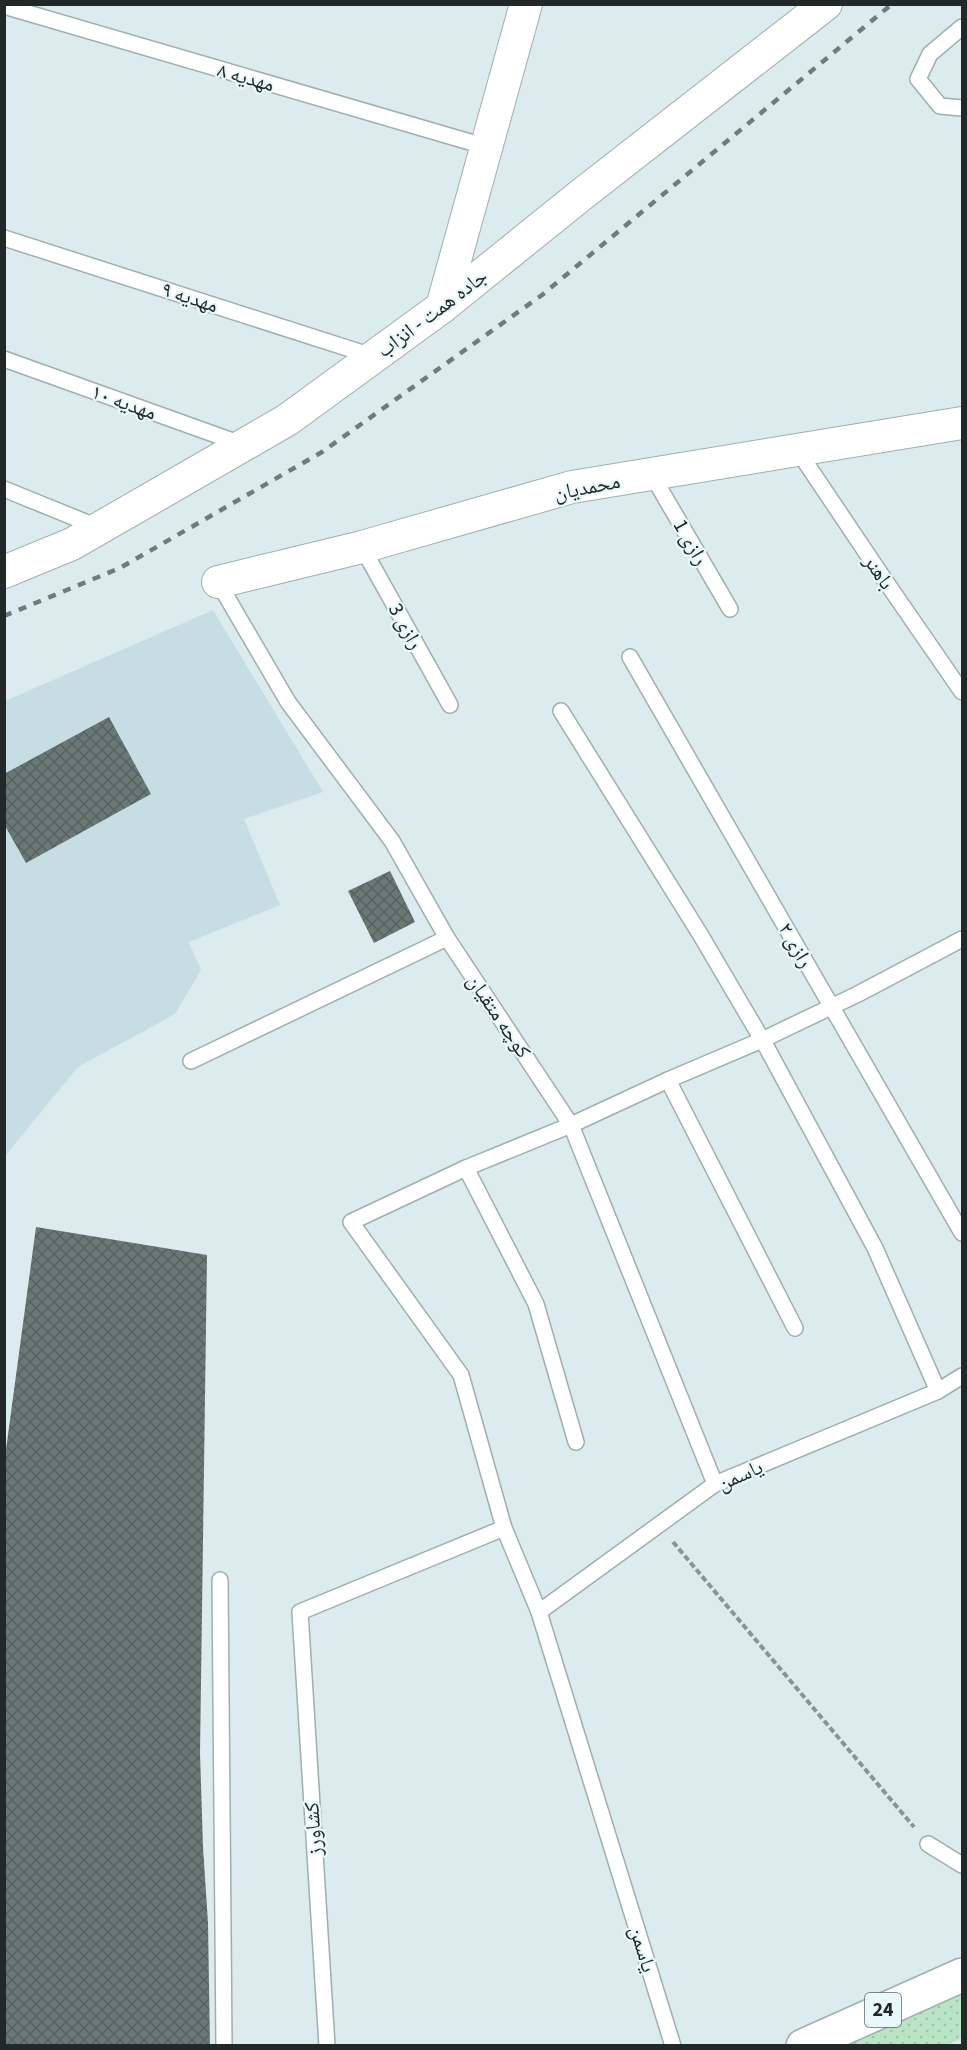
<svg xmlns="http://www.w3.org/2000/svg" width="967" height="2050" font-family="'Source Sans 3','Noto Naskh Arabic',sans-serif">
	<defs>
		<pattern id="grass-dots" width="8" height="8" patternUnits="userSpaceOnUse" patternTransform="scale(1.5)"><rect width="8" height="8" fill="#bae5c5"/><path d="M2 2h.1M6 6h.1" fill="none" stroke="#a0c4a9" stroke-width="1.8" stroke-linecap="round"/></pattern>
		<pattern id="building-cross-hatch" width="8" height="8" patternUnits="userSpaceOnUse" patternTransform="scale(1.5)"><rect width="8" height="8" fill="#6a7875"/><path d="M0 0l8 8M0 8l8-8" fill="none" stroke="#576260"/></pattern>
	</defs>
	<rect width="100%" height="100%" fill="#dbebee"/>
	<polygon fill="#c6dee3" points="213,610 323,792 244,819 280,905 189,942 201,970 175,1014 78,1067 5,1156 5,701"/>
	<polygon fill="url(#grass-dots)" points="962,1992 962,2038 946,2045 845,2046"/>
	<g fill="url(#building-cross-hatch)">
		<polygon points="109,717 151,794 26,863 4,824 4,774"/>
		<polygon points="390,871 415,922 374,943 348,891"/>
		<polygon points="36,1227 207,1255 200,1753 203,1847 208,1923 210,2046 5,2046 5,1457"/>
	</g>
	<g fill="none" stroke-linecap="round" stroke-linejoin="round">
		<defs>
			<g id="lane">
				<polyline points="4,6 487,147"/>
				<polyline points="962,27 930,54 918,79 940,106 962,108"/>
				<polyline points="4,238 375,357"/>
				<polyline points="4,359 244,445"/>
				<polyline points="798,451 884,579 962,692"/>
				<polyline points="652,475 730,609"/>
				<polyline points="4,489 100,528"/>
				<polyline points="362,547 450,705"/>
				<polyline points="218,582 288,702 392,841 447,938 571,1125 715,1484"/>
				<polyline points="630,657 962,1233"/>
				<polyline points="561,711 700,934 767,1048 875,1248 938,1391"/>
				<polyline points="191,1061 447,938"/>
				<polyline points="668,1080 795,1328"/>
				<polyline points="466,1168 536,1304 576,1442"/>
				<polyline points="220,1580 224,2046"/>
				<polyline points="539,1612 715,1484 938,1391 962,1376"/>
				<polyline points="928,1844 962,1865"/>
				<polyline points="327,2046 300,1612 504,1528"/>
				<polyline points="673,2046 539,1612 504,1528 461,1375 351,1222 466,1168 571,1125 668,1080 762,1040 858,994 962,939"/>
			</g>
			<g id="street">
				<polyline points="442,307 526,4"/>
				<polyline points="4,572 72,544 287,420 442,307 581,195 826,4"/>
				<polyline points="218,582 362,547 572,487 962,423"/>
			</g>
			<polyline id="primary" points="803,2046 962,1975"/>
		</defs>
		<use href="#lane" stroke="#9faeb1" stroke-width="18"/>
		<use href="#street" stroke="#9faeb1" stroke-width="34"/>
		<use href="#primary" stroke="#9faeb1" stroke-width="36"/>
		<polyline stroke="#889496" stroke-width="4" stroke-dasharray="6 3" stroke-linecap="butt" points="673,1542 914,1827"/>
		<use href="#lane" stroke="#fff" stroke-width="15"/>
		<use href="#street" stroke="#fff" stroke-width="32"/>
		<use href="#primary" stroke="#fff" stroke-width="33"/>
		<polyline stroke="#717b7c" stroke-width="4.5" stroke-dasharray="8 8" stroke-linecap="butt" points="4,616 120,568 322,452 542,295 892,4"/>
	</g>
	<g text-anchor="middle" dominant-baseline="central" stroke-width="4.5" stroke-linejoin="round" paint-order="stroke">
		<rect fill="#e9f8fb" stroke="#5e6667" stroke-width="1.5" x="865" y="1993" width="36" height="34" rx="4.5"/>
		<g font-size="20" font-weight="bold" fill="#222728">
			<text x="883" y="2010">24</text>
		</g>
		<g font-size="21" fill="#222728" stroke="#e9f8fb">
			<text transform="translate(246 77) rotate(16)">مهدیه ۸</text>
			<text transform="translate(190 297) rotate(18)">مهدیه ۹</text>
			<text transform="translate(432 313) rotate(-37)">جاده همت - انزاب</text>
			<text transform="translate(124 402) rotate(20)">مهدیه ۱۰</text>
			<text transform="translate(587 487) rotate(-11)">محمدیان</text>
			<text transform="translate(691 542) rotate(60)">رازی 1</text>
			<text transform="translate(879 572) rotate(56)">باهنر</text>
			<text transform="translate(406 626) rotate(61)">رازی 3</text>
			<text transform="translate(796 945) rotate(60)">رازی ۲</text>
			<text transform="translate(499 1016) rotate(56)">کوچه متقیان</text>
			<text transform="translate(740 1475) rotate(-24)">یاسمن</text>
			<text transform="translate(313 1829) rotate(-94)">کشاورز</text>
			<text transform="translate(643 1949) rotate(73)">یاسمن</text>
		</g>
	</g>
	<rect width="967" height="2050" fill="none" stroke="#222728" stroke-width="12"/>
</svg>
